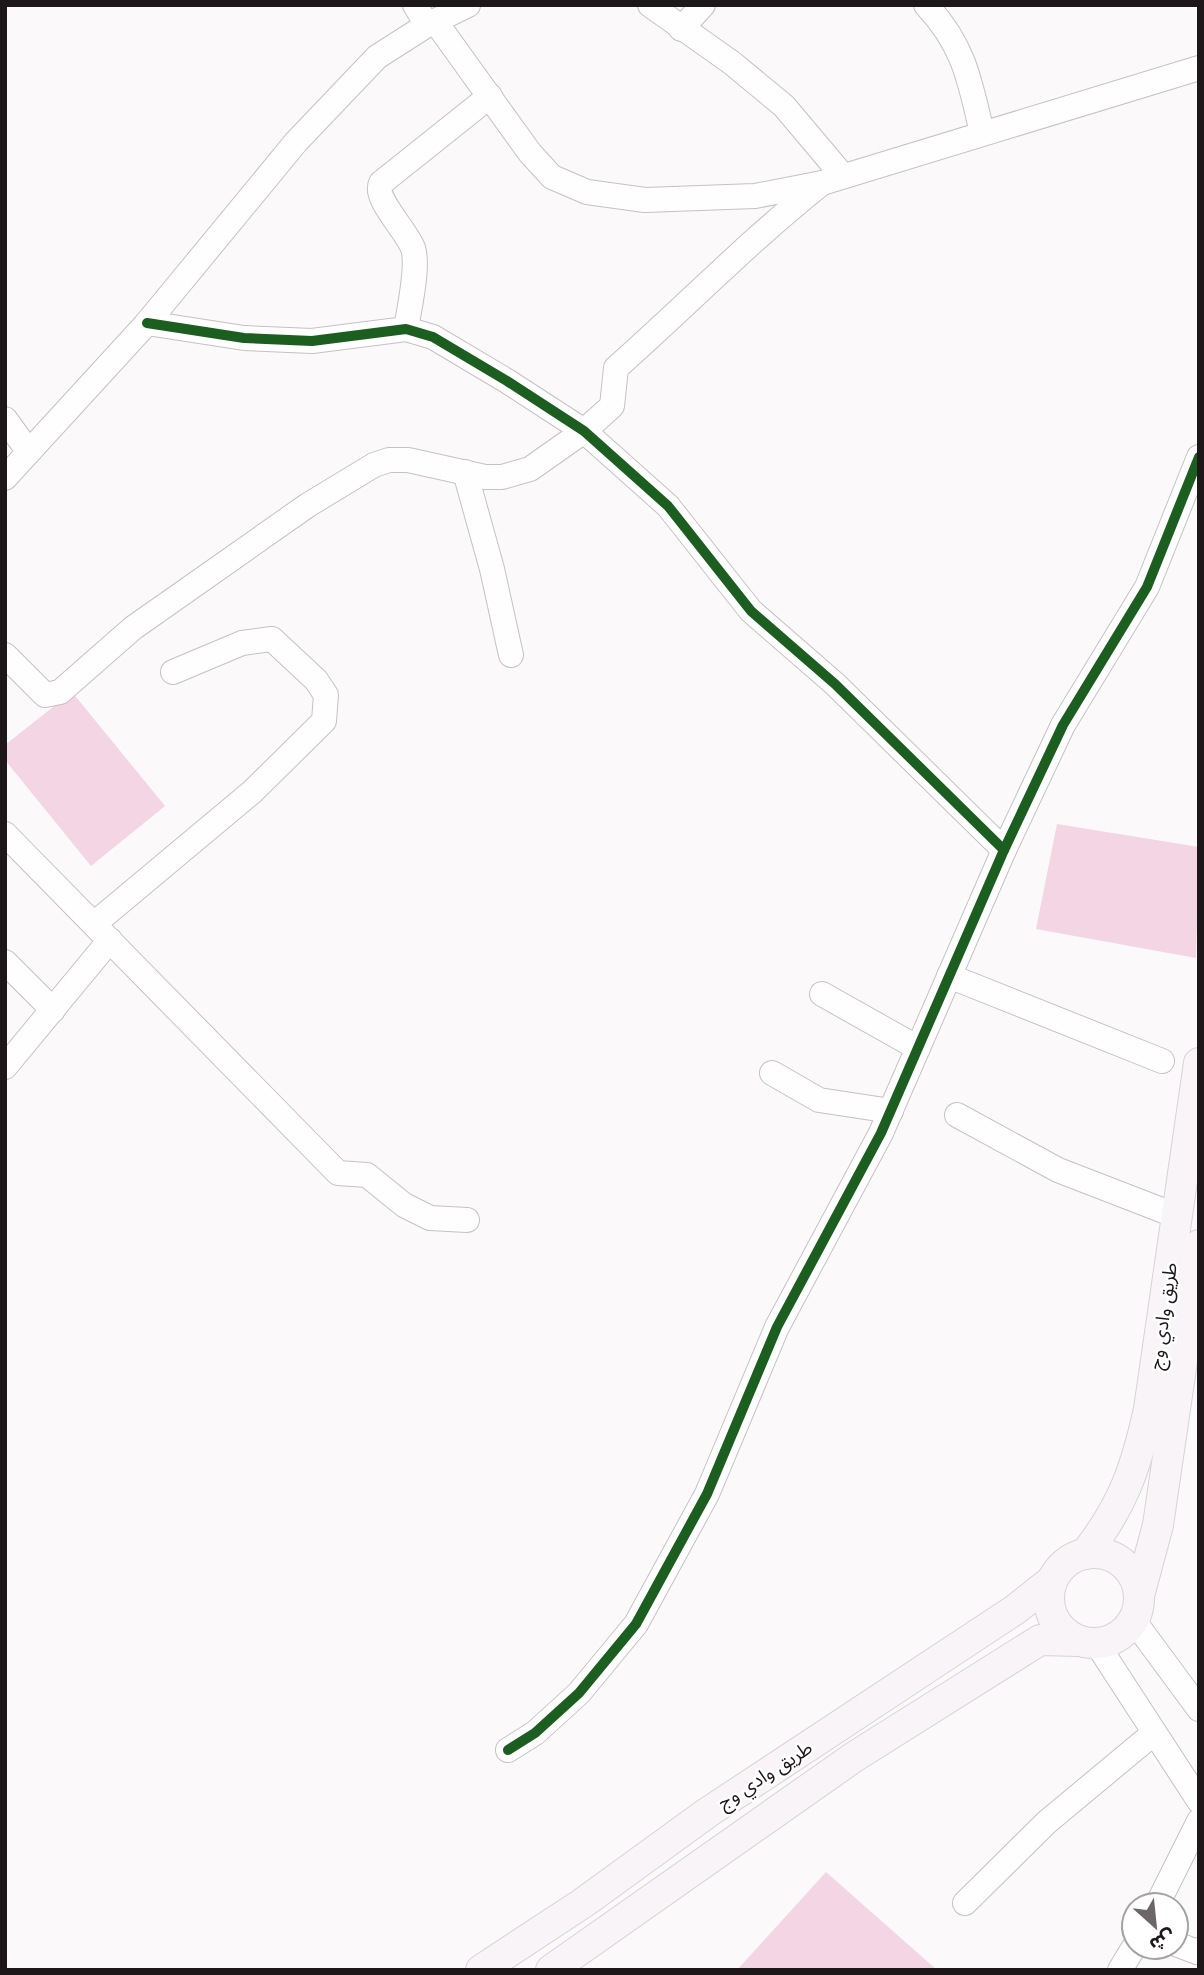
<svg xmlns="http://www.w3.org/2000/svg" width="1204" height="1975" font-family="'Fira Sans','Noto Sans Arabic',sans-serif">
	<rect width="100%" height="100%" fill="#fcf9fa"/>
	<g fill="#f3d5e3">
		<polygon points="72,692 165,806 91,866 5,760 5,745"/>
		<polygon points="1057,824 1199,847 1196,958 1036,929"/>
		<polygon points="826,1872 937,1970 737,1970"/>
	</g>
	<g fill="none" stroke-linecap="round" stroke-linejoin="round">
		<defs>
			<g id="minor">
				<polyline points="415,5 427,25"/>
				<polyline points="650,5 732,63 784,106 843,176"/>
				<path d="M926,5c38,40 44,76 56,128"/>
				<polyline points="435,21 530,153 552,177 587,192 645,200 755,196 822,183 1199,68"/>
				<polyline points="681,29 703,5"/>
				<polyline points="147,323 244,338 312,341 406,329 433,337 507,381 584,431 668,506 751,611 835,684 1004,850"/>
				<path d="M406,329c3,-20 13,-62 7,-81 -7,-18 -40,-50 -32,-65l109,-87"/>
				<polyline points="5,419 29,452"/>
				<polyline points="465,472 492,569 511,655"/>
				<polyline points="5,478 147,323 296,142 377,57 427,25 468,5"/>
				<path d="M5,655l40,40 15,-3 73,-64 175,-123 66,-40 15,-5h19l77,17h17l28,-8 54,-38 28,-25 4,-38c69,-61 134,-128 206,-185"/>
				<polyline points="5,834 338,1173 367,1175 404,1205 430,1218 467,1220"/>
				<polyline points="94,924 252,792 324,721 326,695 316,680 272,639 242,643 173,672"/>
				<polyline points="5,962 53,1010"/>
				<polyline points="949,976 1162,1061"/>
				<polyline points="822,994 918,1048"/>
				<polyline points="5,1067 110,940"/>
				<polyline points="772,1073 819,1100 891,1111"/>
				<polyline points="957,1115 1058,1170 1177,1216"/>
				<polyline points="1134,1621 1199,1709"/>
				<polyline points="1097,1644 1199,1801"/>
				<polyline points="508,1750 535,1733 579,1693 636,1624 707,1494 777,1327 881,1133 1004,850 1063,725 1147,587 1199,457"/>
				<polyline points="965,1903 1047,1822 1154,1733"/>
				<polyline points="1157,1905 1199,1821"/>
				<polyline points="1176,1944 1197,1952 1199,1950"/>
				<polyline points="1120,1970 1134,1947"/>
			</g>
			<g id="major">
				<circle cx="1094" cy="1598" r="45"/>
				<path d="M1085,1554c38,-48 51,-86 64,-145l50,-346"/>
				<polyline points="1140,1592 1158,1525 1199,1245"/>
				<polyline points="481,1970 583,1903 707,1813 1016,1609 1050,1582"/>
				<polyline points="551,1970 854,1757 1040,1640 1079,1641"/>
			</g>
		</defs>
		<use href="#minor" stroke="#c6c1c3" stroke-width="26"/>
		<use href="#major" stroke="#d6d3d4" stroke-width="32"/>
		<use href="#minor" stroke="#fffefe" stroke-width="24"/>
		<use href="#major" stroke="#f9f4f7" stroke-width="30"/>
		<defs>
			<g id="cycleway">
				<polyline points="147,323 244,338 312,341 406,329 433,337 507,381 584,431 668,506 751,611 835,684 1004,850"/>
				<polyline points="508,1750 535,1733 579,1693 636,1624 707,1494 777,1327 881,1133 1004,850 1063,725 1147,587 1199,457"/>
			</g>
		</defs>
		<use href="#cycleway" stroke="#fff" stroke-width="15"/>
		<use href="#cycleway" stroke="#1b5e20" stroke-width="10"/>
	</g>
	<g text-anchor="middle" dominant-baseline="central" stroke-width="5" stroke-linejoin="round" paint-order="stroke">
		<g font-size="19" fill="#1e171a" stroke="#fff">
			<text transform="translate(1163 1316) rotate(-82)">طريق وادي وج</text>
			<text transform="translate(765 1775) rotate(-33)">طريق وادي وج</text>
		</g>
	</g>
	<rect width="1204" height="1975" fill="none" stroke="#1e171a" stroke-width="14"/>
	<g transform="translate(1155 1926) rotate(153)"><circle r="33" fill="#ffffff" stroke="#a5a2a3" stroke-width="2"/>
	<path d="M0-5L12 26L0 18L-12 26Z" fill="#6c6668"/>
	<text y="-10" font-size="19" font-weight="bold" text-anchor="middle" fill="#1e171a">ش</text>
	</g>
</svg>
